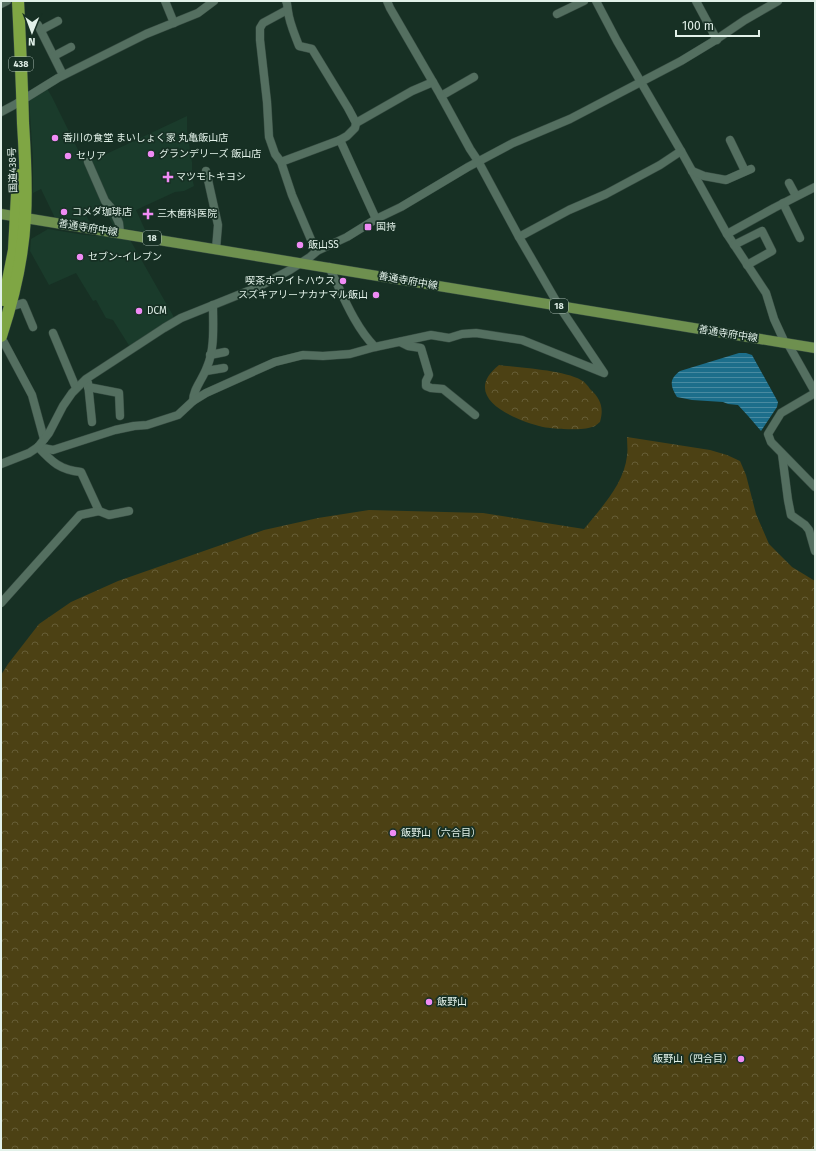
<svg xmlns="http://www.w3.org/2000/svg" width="816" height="1151" font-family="'Fira Sans','Noto Sans JP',sans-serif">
	<defs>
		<pattern id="forest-crowns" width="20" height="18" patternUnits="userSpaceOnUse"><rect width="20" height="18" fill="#4c4114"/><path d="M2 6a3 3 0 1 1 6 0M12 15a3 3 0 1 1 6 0" fill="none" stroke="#665d36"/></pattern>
		<pattern id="water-rules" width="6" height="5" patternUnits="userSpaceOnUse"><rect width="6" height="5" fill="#1c6e8b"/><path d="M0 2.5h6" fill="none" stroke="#488aa1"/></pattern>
	</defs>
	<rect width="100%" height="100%" fill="#173024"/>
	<g fill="#1a3b2b">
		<polygon points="46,87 52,97 85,164 187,116 187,131 192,162 192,178 194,186 184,191 175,192 136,210 146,232 114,227 102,204 85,213 90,223 55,218 41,189 33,193 33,160 29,98"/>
		<polygon points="48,229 85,235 129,238 175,319 130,347 113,320 106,318 96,300 93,301 76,273 49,285 30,251 31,239"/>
	</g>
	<g fill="url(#forest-crowns)">
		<path d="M499,365c22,3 64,5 82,15 4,2 7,6 9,9 11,10 14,19 10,33 -3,2 -5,5 -8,5 -10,4 -39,2 -49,0 -29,-7 -84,-30 -44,-62z"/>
		<path d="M627,437l83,13 17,5 13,6 6,14 10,39 13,30 23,23 23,14v569h-814v-475l7,-11 31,-40 32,-22 47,-21 146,-51 54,-12 51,-8 114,3 101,16c17,-21 40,-45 43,-73 1,-6 0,-13 0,-19z"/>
	</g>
	<path fill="url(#water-rules)" d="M739,353h7l6,2 26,47 -1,5 -16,24 -12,-14 -11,-12 -10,-1 -5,-2 -31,-2 -15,-3c-7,-11 -8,-18 3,-26z"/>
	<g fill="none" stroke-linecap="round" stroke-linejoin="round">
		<defs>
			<g id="minor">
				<polyline points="165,1 174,23"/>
				<polyline points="596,1 617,41 681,151 727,234 766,293 774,319 785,343"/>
				<polyline points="696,1 717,40"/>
				<polyline points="1,4 7,1"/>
				<polyline points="287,10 263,23 260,28 260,40 267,102 269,137 275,154 281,162 292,195 315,249 317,251"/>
				<polyline points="557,14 584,1"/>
				<polyline points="38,25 63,75"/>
				<polyline points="41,30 58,21"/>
				<polyline points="54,56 71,47"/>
				<polyline points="441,96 474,77"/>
				<polyline points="1,112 16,104 58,78 146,34 198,13 214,1"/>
				<polyline points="356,123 412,91 433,82"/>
				<polyline points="340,140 376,219"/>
				<polyline points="730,140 745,171"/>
				<polyline points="88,162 105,201 113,210 119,223 120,233"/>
				<path d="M281,162l59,-22 7,-4 8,-8 1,-5 -8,-15 -36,-59 -13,-3c-4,-11 -10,-24 -11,-35 -1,-4 0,-6 -2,-10"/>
				<polyline points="206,171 218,225 216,249"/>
				<polyline points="692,171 704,176 726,180 751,169"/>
				<polyline points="789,183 796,196"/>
				<polyline points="783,203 800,238"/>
				<polyline points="727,234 774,208 815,187"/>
				<polyline points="519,237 569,210 606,194 660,165 681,151"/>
				<polyline points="734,245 762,231 772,251 747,265"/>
				<path d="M329,267c13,26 25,59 46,80"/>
				<polyline points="10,307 23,303 33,327"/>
				<polyline points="53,333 76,388"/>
				<polyline points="1,337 32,395 44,439"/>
				<polyline points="400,342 408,346 421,348 429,375 426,381 426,386 431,388 443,389 475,415"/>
				<polyline points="788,344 815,392"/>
				<polyline points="210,355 225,352"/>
				<polyline points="206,371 224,368"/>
				<polyline points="88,383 92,422"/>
				<polyline points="88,387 119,393 120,416"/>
				<polyline points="815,393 781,413 768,434 771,442 815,487"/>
				<path d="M193,401c0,-12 10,-22 14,-34 8,-18 6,-42 6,-62"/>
				<polyline points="38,447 53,450 115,430 134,426 147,425 178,415 193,401 206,393 275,362 303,355 323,356 350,354 375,347 431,335 449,338 462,334 476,333 522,340 604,373 559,306 519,237 478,161 470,149 441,96 390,8 387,1"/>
				<path d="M38,447c14,15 22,23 43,25l18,39"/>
				<polyline points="782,454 788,500 791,515 805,525 809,530 815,551"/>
				<polyline points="1,464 29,453 38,447 49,433 63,406 72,393 86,379 164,328 181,318 258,287 290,270 310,257 317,251 347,237 376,219 401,207 468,167 513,143 570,119 681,61 714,41 745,20 778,1"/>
				<polyline points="1,603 80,515 99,511 109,515 129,511"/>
			</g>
			<polyline id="major" points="1,214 815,348"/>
			<g id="highway">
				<polyline points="4,300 14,250 18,175"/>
				<path d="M1,336c13,-39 22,-79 24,-119 2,-32 0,-63 -2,-94 -1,-41 -3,-81 -5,-122"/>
			</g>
		</defs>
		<use href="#minor" stroke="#374c42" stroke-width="9"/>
		<use href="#major" stroke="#374c42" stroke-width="11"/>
		<use href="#highway" stroke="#374c42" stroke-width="13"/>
		<use href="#minor" stroke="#546f60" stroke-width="8"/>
		<use href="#major" stroke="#6e904f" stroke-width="10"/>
		<use href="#highway" stroke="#7fa644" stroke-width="12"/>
	</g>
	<g fill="#f08bf5" stroke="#173024" stroke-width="1.5">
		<circle cx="55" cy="138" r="4"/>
		<circle cx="151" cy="154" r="4"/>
		<circle cx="68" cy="156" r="4"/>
		<path d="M166 171h4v4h4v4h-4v4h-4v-4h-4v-4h4z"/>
		<circle cx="64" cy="212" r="4"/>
		<path d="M146 208h4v4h4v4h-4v4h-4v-4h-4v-4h4z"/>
		<rect x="364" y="223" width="8" height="8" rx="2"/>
		<circle cx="300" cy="245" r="4"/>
		<circle cx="80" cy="257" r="4"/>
		<circle cx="343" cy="281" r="4"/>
		<circle cx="376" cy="295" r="4"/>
		<circle cx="139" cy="311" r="4"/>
		<circle cx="393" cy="833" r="4"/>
		<circle cx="429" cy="1002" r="4"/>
		<circle cx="741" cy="1059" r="4"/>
	</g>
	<g text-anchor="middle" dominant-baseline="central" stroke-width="3.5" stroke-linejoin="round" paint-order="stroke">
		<g fill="#173024" stroke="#a5b7ae" stroke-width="1">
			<rect x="9" y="57" width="24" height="14" rx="3"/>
			<rect x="143" y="231" width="18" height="14" rx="3"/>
			<rect x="550" y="299" width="18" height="14" rx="3"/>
		</g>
		<g font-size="9" font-weight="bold" fill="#e2f1e9">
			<text x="21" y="64">438</text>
			<text x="152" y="238">18</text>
			<text x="559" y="306">18</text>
		</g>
		<g font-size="10" fill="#e2f1e9" stroke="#173024" text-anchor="start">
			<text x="63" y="138">香川の食堂 まいしょく家 丸亀飯山店</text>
			<text x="159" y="154">グランデリーズ 飯山店</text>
			<text x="76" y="156">セリア</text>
			<text x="176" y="177">マツモトキヨシ</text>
			<text x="72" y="212">コメダ珈琲店</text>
			<text x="157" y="214">三木歯科医院</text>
			<text x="376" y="227">国持</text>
			<text x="308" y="245">飯山SS</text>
			<text x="88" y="257">セブン-イレブン</text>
			<text x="335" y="281" text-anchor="end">喫茶ホワイトハウス</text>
			<text x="368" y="295" text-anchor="end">スズキアリーナカナマル飯山</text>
			<text x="147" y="311">DCM</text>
			<text x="401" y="833">飯野山（六合目）</text>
			<text x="437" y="1002">飯野山</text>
			<text x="733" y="1059" text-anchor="end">飯野山（四合目）</text>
		</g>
		<g font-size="10" fill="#e2f1e9" stroke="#173024">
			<text transform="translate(13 170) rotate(-92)">国道438号</text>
			<text transform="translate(88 228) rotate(9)">善通寺府中線</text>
			<text transform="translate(408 281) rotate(10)">善通寺府中線</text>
			<text transform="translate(728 334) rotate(9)">善通寺府中線</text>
		</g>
	</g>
	<rect width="816" height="1151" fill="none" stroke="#e2f1e9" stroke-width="4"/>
	<g transform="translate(32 32) rotate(181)" stroke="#173024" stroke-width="3" paint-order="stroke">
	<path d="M0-3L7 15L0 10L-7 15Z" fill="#e2f1e9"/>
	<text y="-6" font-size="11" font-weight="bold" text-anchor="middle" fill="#e2f1e9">N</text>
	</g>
	<path d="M676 30v6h83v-6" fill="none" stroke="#e2f1e9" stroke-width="2"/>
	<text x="682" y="30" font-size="12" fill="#e2f1e9" stroke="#173024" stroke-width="3" paint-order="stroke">100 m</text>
</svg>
